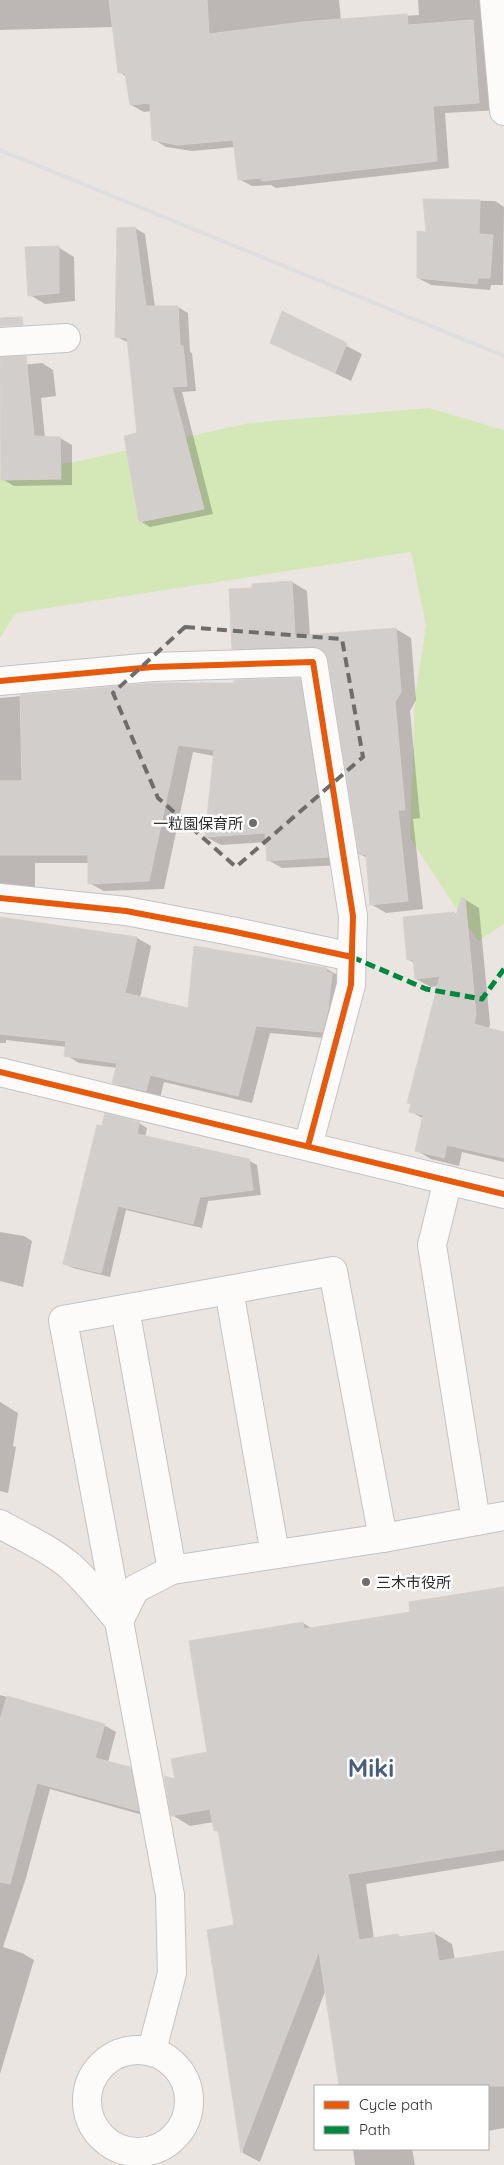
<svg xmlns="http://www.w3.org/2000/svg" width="504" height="2165" font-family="Quicksand,'Noto Sans JP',sans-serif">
	<rect width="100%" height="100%" fill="#ebe5e1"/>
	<polygon fill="#d4e8b7" points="429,408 504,430 504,924 478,941 410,838 415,697 426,626 411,552 16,613 0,638 0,471 74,462 249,423"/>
	<g fill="#0003">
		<polygon points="0,0 339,0 341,20 419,15 418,0 493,0 500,110 445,113 449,168 276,188 271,185 252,186 239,179 235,147 192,151 166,147 153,139 152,111 144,112 131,105 127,77 119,72 113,27 0,30"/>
		<polygon points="425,200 495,201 504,207 503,285 491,285 490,290 431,285 418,278 427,233"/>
		<polygon points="135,228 145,234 155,307 178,307 188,313 190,352 192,353 196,391 182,392 213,514 150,527 140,521 138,434 129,343 117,337 118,229"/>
		<polygon points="58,247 74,257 75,301 45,304 30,295"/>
		<polygon points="283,313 362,354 351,381 272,343"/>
		<polygon points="42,363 53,370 56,396 41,398 45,438 60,438 72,445 72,485 14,486 2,479 0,367"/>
		<polygon points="292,582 307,591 310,636 396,629 411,638 416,700 410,711 420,818 413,819 423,909 386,913 371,904 367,858 360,854 328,654 248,657 233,648 253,585"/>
		<polygon points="299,679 314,688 342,865 282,868 268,860 267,842 221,845 206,837 214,756 193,752 164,889 104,891 89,883 90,863 35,863 35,892 0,895 0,698 154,684 235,684"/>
		<polygon points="464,899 479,908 490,1024 489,1029 504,1033 504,1162 462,1152 459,1166 431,1159 416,1150 424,1119 410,1111 412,1105 408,1102 439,986 431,987 416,979 414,963 408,959 454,913 457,915"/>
		<polygon points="0,918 137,938 151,946 140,998 189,1010 195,947 327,969 341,977 336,1039 270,1033 252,1103 164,1082 160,1098 127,1090 113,1082 117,1068 79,1063 66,1055 67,1047 6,1040 6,1043 0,1043"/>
		<polygon points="106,1115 139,1123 147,1128 145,1137 248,1160 257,1165 261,1195 208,1201 202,1228 126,1210 110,1277 73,1268 65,1264"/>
		<polygon points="0,1232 24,1236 32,1241 23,1287 0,1281"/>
		<polygon points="0,1402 18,1413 13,1446 16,1447 8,1493 0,1491"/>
		<polygon points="504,1588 504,1861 366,1884 374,1939 398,1935 403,1938 434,1933 452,1944 455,1960 504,1952 504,2128 488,2131 488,2086 341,2086 326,1989 260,2162 243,2153 208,1931 236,1926 220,1833 215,1830 214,1822 190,1826 172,1815 176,1781 208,1753 303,1623 313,1629 411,1613"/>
		<polygon points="0,1695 104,1725 116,1732 108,1762 130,1768 143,1776 150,1817 50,1789 26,1878 3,1947 22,1953 34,1960 0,2074"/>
		<polygon points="353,2149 412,2149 415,2165 355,2165"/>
	</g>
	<g fill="#d1cecb" stroke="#d6d1cd">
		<polygon points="109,0 207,0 209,34 303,22 407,14 408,25 473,20 479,103 433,106 437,161 262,181 262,178 238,180 233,140 178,145 152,140 150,103 130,105 125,73 118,73"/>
		<polygon points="423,199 480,200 479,234 493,235 490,278 478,278 477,284 417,278 417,231 426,232"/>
		<polygon points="135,227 146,306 178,306 180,346 183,346 187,386 172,387 204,509 139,522 124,436 137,433 127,338 115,337 117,228"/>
		<polygon points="59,246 59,293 28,296 25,247"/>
		<polygon points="282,311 347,343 335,373 270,343"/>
		<polygon points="22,317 23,325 0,326 0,318"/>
		<polygon points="26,356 34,436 60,437 61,479 1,480 0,357"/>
		<polygon points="292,581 295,636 396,628 401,692 395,702 405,810 398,810 408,901 370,905 366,854 359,855 328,660 326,653 320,648 313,646 232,649 229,589 252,588 252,584"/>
		<polygon points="300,678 328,857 267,861 265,833 205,837 214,750 178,745 149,881 88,884 88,855 0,855 0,781 22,781 20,695 154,683 234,683 234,680"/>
		<polygon points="461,898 465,898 476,1015 474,1024 504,1032 504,1158 447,1145 444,1158 415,1151 423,1115 409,1112 411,1104 407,1103 440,976 415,979 413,959 407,960 403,917 454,912 455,919"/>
		<polygon points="0,917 137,937 125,993 188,1008 194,946 327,968 326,972 332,973 328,1010 322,1032 256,1026 238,1096 150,1075 146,1091 112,1083 117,1063 64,1056 66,1041 0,1034"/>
		<polygon points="105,1113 139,1122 137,1134 249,1159 253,1190 200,1197 193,1224 118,1206 101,1273 63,1264 97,1125 102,1126"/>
		<polygon points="504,1587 504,1849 348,1874 359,1940 398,1934 399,1937 434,1932 439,1961 504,1951 504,2086 339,2086 319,1951 241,2153 207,1930 234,1925 218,1830 214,1831 210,1809 171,1816 164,1776 175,1779 171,1759 207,1752 189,1641 303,1622 304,1629 410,1612 409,1602"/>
		<polygon points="7,1696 105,1724 95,1758 130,1767 139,1811 37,1783 10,1884 0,1882 0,1720"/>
	</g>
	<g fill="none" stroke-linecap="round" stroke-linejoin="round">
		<defs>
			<g id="minor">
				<polyline points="494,0 504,111"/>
				<polyline points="0,342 66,338"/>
				<polyline points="0,681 153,667 313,662 353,916 351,985 308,1146"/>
				<polyline points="0,898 126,911 231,931 352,957"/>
				<polyline points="0,1072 504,1194"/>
				<polyline points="448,1180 432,1245 476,1521"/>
				<polyline points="229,1290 275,1554"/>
				<polyline points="125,1309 172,1570"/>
				<path d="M0,1524c23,13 50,25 70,42 19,17 33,36 49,55l16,-32 37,-19 211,-32 121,-22"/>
				<circle cx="138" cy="2101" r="51"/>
				<polyline points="152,2050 172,1973 170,1895 63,1320 333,1271 383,1538"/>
			</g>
		</defs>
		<use href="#minor" stroke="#c4c3c3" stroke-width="30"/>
		<use href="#minor" stroke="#fcfbfa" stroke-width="28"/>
		<polyline stroke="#dedee0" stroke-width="4" points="0,150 504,356"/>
		<polyline stroke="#00873e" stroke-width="5" stroke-dasharray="10 5" stroke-linecap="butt" points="352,957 426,989 482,999 504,969"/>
		<defs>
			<g id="cycleway">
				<polyline points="0,681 153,667 313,662 353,916 351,985 308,1146"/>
				<polyline points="0,898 126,911 231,931 352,957"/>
				<polyline points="0,1072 504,1194"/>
			</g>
		</defs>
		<use href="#cycleway" stroke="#fff" stroke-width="9"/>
		<use href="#cycleway" stroke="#e8590c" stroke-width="6"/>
	</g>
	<path fill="none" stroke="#6f6d6b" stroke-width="4" stroke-dasharray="10 6" stroke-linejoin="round" d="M185,627l157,12 21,118 -127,110 -78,-69 -45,-105z"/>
	<g fill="#6f6d6b" stroke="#fff" stroke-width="2">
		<circle cx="253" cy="823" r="5"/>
		<circle cx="366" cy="1582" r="5"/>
	</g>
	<g text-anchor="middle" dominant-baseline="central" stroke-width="5" stroke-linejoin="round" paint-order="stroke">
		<g font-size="15" fill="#2c2c2c" stroke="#fff" text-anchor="end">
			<text x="243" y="823">一粒園保育所</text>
			<text x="376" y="1582" text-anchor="start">三木市役所</text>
		</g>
		<g font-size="25" font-weight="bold" fill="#475d82" stroke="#fff">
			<text x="371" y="1767">Miki</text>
		</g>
	</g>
	<rect x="314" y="2085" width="175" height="65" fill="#ffffff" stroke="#ababab"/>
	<rect x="324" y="2101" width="25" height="8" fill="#e8590c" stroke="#ababab"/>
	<text x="359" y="2110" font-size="15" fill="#2c2c2c">Cycle path</text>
	<rect x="324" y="2126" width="25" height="8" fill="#00873e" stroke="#ababab"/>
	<text x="359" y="2135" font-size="15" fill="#2c2c2c">Path</text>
</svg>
